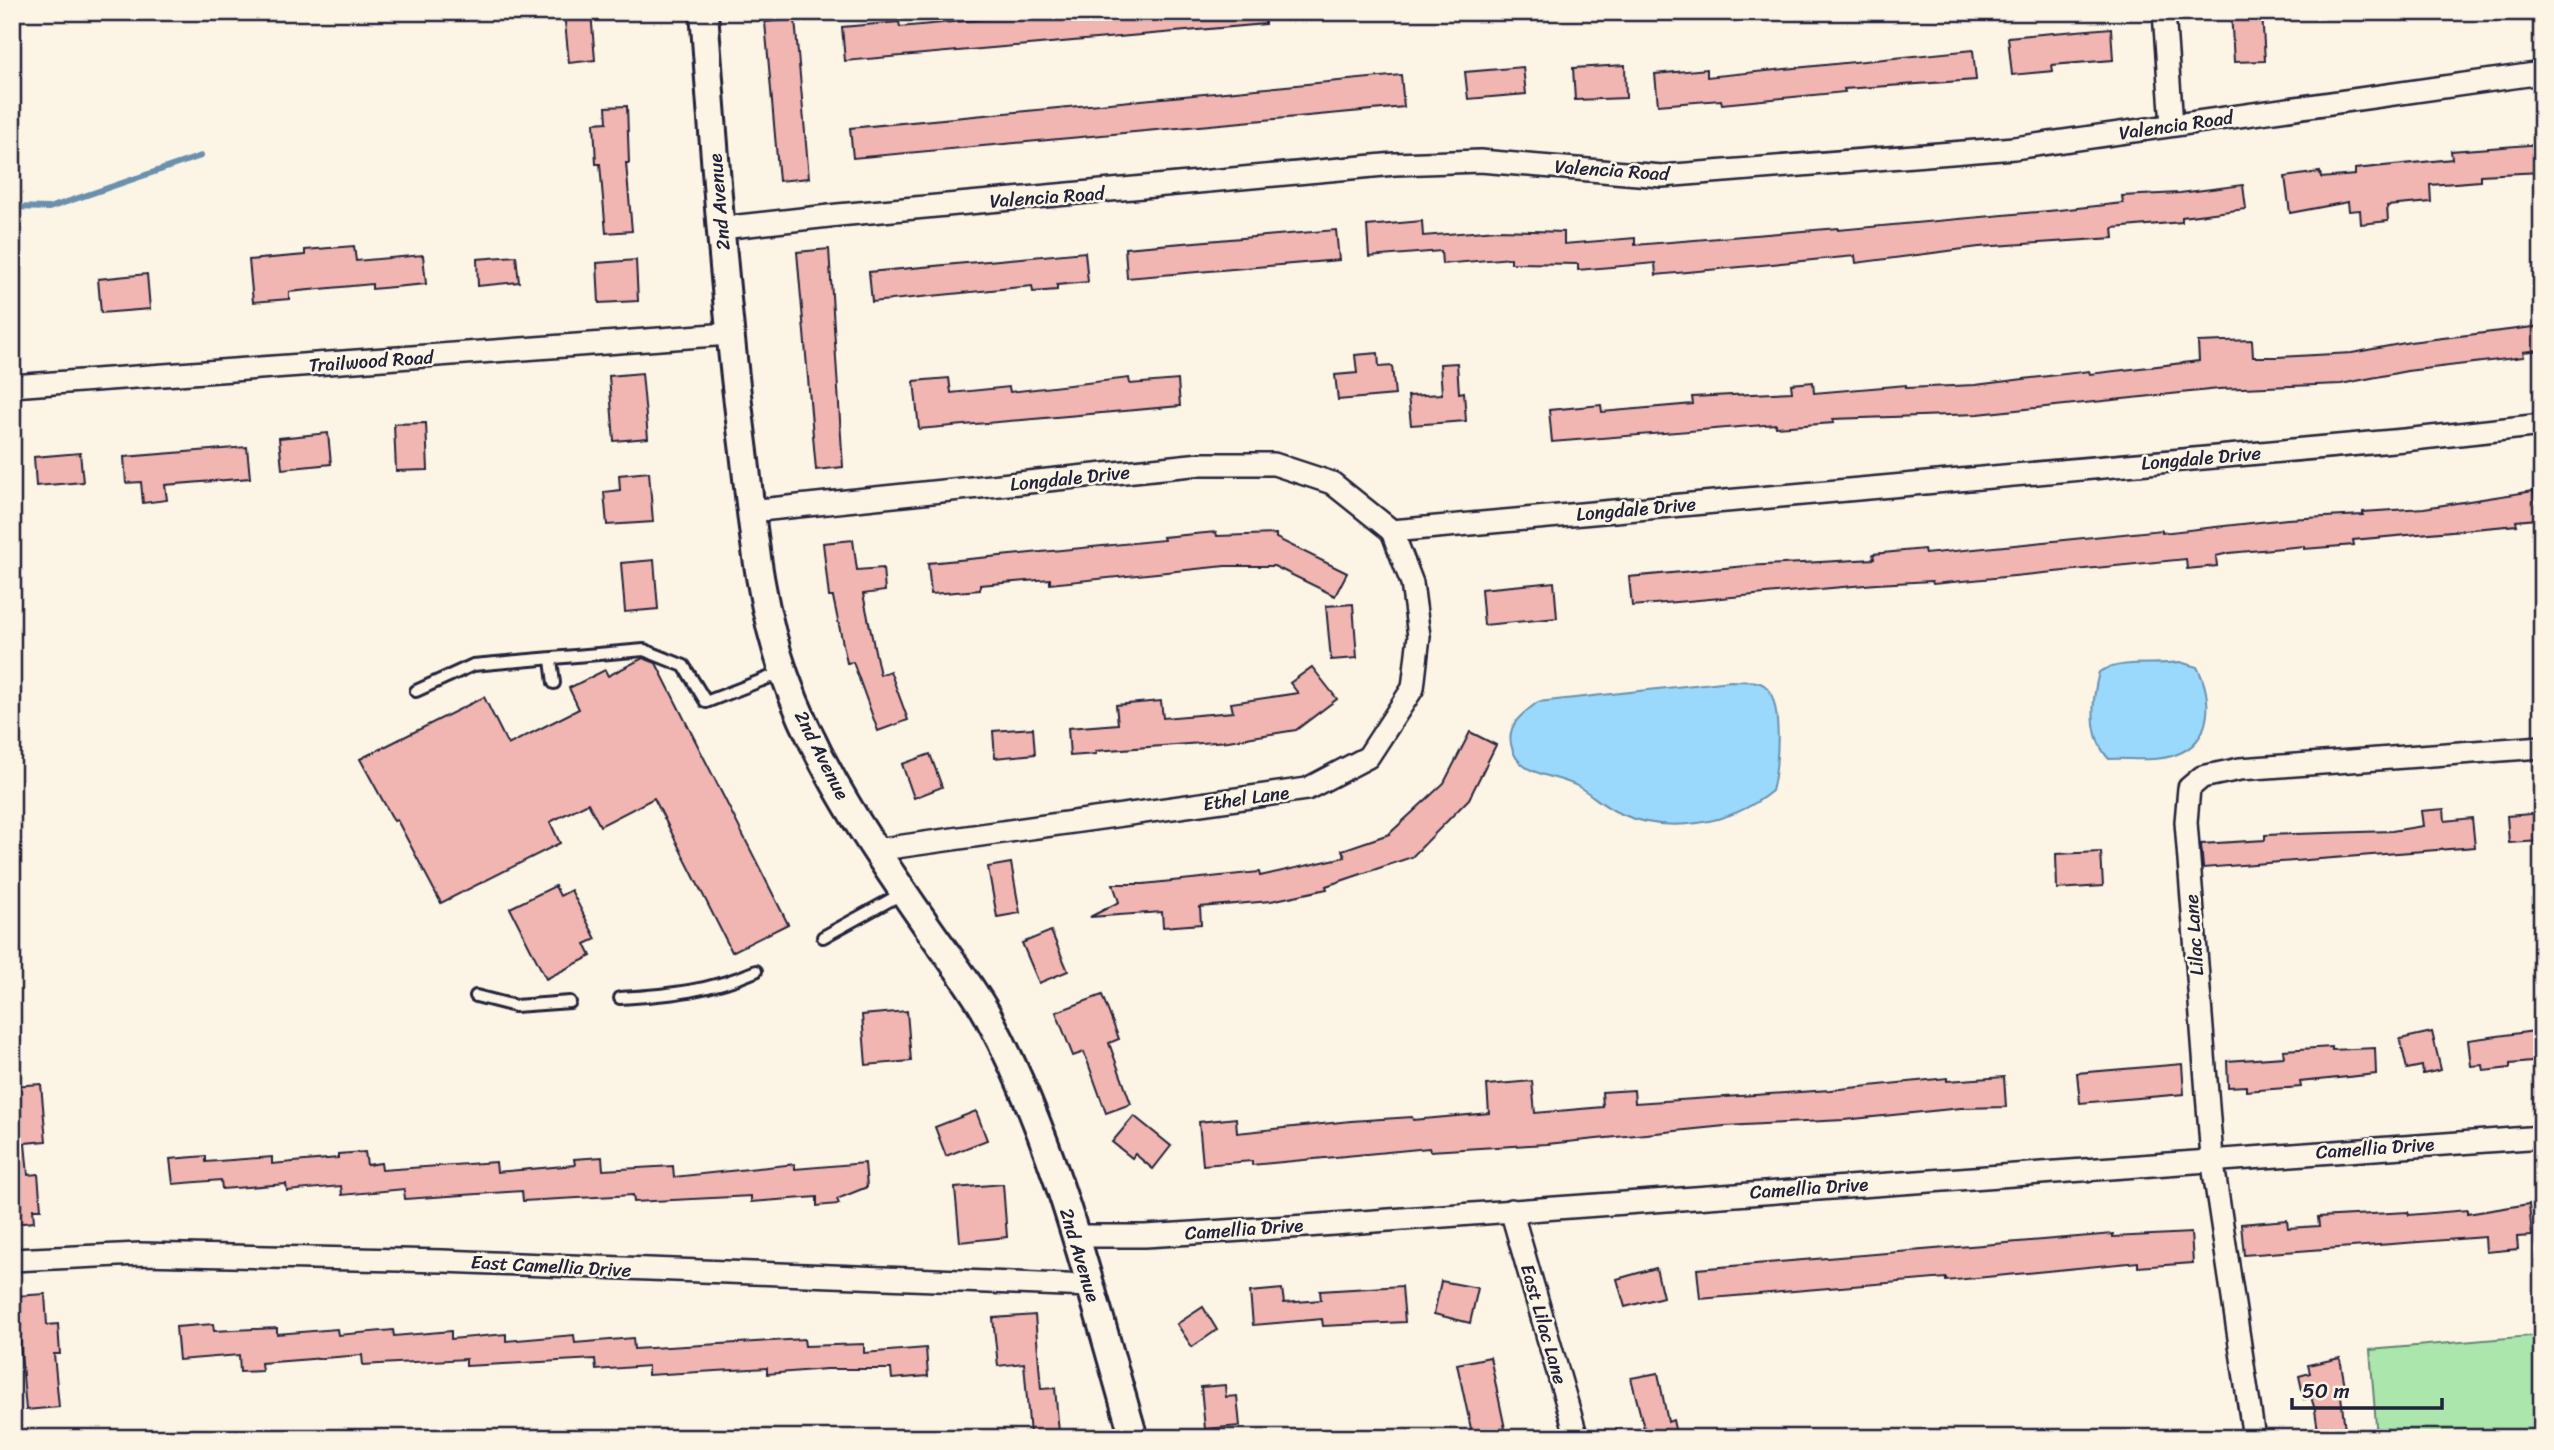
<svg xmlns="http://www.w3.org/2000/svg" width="2554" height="1450" font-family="Sriracha,sans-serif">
	<rect width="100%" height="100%" fill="#fcf5e5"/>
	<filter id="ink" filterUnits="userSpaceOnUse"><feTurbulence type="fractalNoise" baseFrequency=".0143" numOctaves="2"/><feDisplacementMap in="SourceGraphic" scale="14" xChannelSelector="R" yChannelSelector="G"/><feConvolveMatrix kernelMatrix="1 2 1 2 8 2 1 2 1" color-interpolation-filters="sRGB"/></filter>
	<g filter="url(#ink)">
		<polygon fill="#abe7ad" stroke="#668474" stroke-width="2" points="2542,1335 2542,1438 2377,1438 2370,1350"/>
		<g fill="#9ad9fb" stroke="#6a90ae" stroke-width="2">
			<path d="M2180,662l17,5c16,29 17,75 -22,88 -20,7 -45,3 -66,4 -21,-22 -17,-60 -10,-87 23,-13 55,-6 81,-10z"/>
			<path d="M1731,681c9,1 25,-2 33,4 20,15 14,84 8,106 -41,34 -105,44 -153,22 -15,-6 -26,-18 -40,-26 -25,-14 -62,-9 -68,-43 -4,-20 12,-31 27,-42z"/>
		</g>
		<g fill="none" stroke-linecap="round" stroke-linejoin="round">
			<polyline stroke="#6a90ae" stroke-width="6" points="12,207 49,208 201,156"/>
		</g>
		<g fill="#f1b6b1" stroke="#22223b" stroke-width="2">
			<polygon points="564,12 591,12 595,60 569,63"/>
			<polygon points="1060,12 1265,12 1265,24 845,61 842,27 899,22 900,27"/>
			<polygon points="2231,12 2262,12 2265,61 2234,62"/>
			<polygon points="795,19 809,178 779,181 765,22"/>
			<polygon points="2111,28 2113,60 2052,65 2053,71 2012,75 2008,37"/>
			<polygon points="1973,50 1976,80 1844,89 1845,92 1722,104 1721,100 1658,105 1655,74 1707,69 1707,77"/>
			<polygon points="1625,65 1626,98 1575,100 1573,68"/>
			<polygon points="1523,67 1526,94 1468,99 1465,72"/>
			<polygon points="1401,75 1404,107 853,158 850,128"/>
			<polygon points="627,106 629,163 626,163 632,231 606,233 600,164 596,164 594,123 607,122 606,107"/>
			<polygon points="2542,144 2542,172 2480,175 2480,181 2430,185 2431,202 2387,206 2388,221 2361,224 2360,210 2349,211 2348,202 2290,213 2285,177 2320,172 2321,178 2355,175 2355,169 2452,159 2451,151"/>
			<polygon points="2243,185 2246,209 2182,217 2182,222 2113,228 2114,238 1979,247 1856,263 1855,256 1656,275 1655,263 1578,270 1578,264 1511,263 1511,258 1442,264 1441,251 1369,257 1367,226 1422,221 1423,236 1497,230 1564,232 1564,244 1635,238 1635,245 1838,228 1838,230 2059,210 2123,203 2122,196 2180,193"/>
			<polygon points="1336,230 1339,260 1127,278 1125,248"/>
			<polygon points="354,246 356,261 423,255 426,284 372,289 372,284 289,292 289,299 253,302 249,260 305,255 305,250"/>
			<polygon points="829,249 843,467 816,470 797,252"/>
			<polygon points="1085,252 1088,282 1057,285 1057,290 1033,292 1032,286 872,302 869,272"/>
			<polygon points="516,256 519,282 478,286 477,259"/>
			<polygon points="636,260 638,301 599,303 597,263"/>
			<polygon points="147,274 150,309 101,313 98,279"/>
			<polygon points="2542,326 2542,350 2523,352 2524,357 2407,371 2341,384 2219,389 1978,414 1833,419 1834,423 1776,427 1776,424 1552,442 1549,410 1601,405 1602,412 1693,404 1692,397 1792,392 1791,384 1813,382 1814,393 1906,385 1906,388 1975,385 2089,371 2090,374 2199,361 2198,342 2252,340 2253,357 2277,357 2352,353 2410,342"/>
			<polygon points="1378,353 1379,367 1392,366 1395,395 1338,400 1335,375 1357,373 1355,355"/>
			<polygon points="1457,363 1459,393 1464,392 1466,421 1411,425 1408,396 1442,394 1440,364"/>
			<polygon points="642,373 648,438 614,441 609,376"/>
			<polygon points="949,378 951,393 1009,387 1010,392 1129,378 1130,384 1178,380 1180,406 919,429 914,381"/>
			<polygon points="426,423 428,470 396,471 394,424"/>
			<polygon points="328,433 331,464 282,469 279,438"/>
			<polygon points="247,447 250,478 165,485 167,500 143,503 141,482 126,483 124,457"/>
			<polygon points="80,453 83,482 36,486 34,457"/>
			<polygon points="649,472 653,522 607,525 604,492 620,490 619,475"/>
			<polygon points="2534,491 2537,519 2516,521 2517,525 2353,540 2354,545 2304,549 2304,546 2229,553 2216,556 2217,566 2187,569 2186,559 1933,584 1932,581 1876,584 1632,606 1629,577 1746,566 1874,559 1873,554 1924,549 1925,554 2162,530 2162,533 2287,519 2363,515 2363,512 2424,508"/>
			<polygon points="1216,532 1217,536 1276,534 1276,538 1347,573 1335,596 1274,566 1225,566 1050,584 1050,579 980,585 980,590 931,594 928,563 1164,540 1163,537"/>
			<polygon points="853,540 857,570 883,568 885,591 863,594 880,675 890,671 908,720 878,731 853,662 847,663 833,597 829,597 823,543"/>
			<polygon points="654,560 658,609 625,612 621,563"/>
			<polygon points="1554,582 1557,618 1484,625 1481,589"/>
			<polygon points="1353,604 1357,658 1331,660 1326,606"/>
			<polygon points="643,658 656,663 788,924 732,952 654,798 600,826 588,803 550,822 560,843 441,903 397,820 394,821 360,759 484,697 508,745 579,709 569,688 605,670 608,676"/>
			<polygon points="1312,667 1337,699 1296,730 1228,741 1096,751 1096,754 1070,756 1068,728 1118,724 1116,705 1161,701 1163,718 1233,712 1231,703 1298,693 1290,683"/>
			<polygon points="1033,728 1035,754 995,758 993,731"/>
			<polygon points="1470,732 1496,745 1469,799 1412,857 1326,886 1327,889 1271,901 1200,907 1201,924 1163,927 1162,912 1090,917 1119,902 1113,884 1143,884 1259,872 1260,876 1345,857 1342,850 1389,834 1444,783"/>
			<polygon points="930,754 942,787 914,798 902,764"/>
			<polygon points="2444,809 2445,821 2472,818 2475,847 2203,868 2201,844 2265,840 2265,835 2392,831 2423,826 2421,811"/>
			<polygon points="2542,813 2542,841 2509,843 2507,816"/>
			<polygon points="2101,852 2103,886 2057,889 2056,854"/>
			<polygon points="1011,863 1020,913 997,917 988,867"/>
			<polygon points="555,886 560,896 571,890 596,939 585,944 591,956 546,979 510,908"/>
			<polygon points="1051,931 1068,971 1039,983 1022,943"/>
			<polygon points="1102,995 1119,1039 1109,1043 1131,1104 1106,1113 1084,1052 1073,1056 1056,1012"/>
			<polygon points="907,1011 911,1061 866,1065 862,1015"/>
			<polygon points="2542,1030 2542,1061 2510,1064 2510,1068 2484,1071 2483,1065 2471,1066 2468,1040"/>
			<polygon points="2432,1032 2441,1070 2423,1074 2422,1066 2407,1069 2400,1039"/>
			<polygon points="2332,1047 2332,1050 2375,1048 2376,1074 2300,1082 2301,1087 2246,1091 2246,1086 2228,1087 2227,1061 2284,1057 2283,1050"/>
			<polygon points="2182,1064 2184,1094 2080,1103 2077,1073"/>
			<polygon points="2004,1077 2006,1107 1961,1108 1844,1120 1725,1126 1547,1144 1430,1151 1429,1148 1252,1165 1252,1161 1203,1165 1199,1122 1236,1118 1237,1133 1351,1121 1412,1117 1413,1120 1489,1113 1487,1085 1532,1081 1535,1113 1603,1107 1602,1092 1634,1090 1635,1103 1830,1090 1947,1078 1947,1081"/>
			<polygon points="41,1084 46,1141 25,1143 28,1175 38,1174 41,1209 33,1209 34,1222 12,1224 12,1086"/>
			<polygon points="976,1111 987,1140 946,1156 935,1127"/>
			<polygon points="1134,1116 1171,1146 1153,1169 1135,1154 1132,1158 1112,1142"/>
			<polygon points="365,1152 367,1165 381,1163 382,1170 496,1162 497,1172 575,1165 574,1159 602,1157 603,1170 673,1166 674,1177 795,1164 795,1169 865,1163 867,1187 837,1199 839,1204 817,1206 817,1197 751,1202 751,1196 634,1202 633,1195 523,1201 522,1191 405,1199 404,1189 342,1195 341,1186 287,1191 286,1184 222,1189 221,1180 173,1184 170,1159 206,1156 206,1162 272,1157 272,1164 338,1158 338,1154"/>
			<polygon points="1003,1184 1007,1237 960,1242 955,1188"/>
			<polygon points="2529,1204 2532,1236 2517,1237 2518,1249 2486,1252 2485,1237 2244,1255 2241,1224 2287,1220 2288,1228 2319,1226 2318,1217 2408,1212 2409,1215 2467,1210 2467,1214"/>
			<polygon points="2191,1233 2193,1263 2138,1267 2138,1262 1946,1281 1946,1278 1700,1299 1697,1269 2113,1234 2113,1237"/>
			<polygon points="1656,1268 1663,1297 1625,1307 1617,1279"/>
			<polygon points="1441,1281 1478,1288 1470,1323 1434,1314"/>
			<polygon points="1402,1286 1405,1322 1323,1326 1322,1319 1253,1325 1250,1292 1282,1289 1284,1303 1321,1300 1320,1291"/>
			<polygon points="45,1294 47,1325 58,1324 60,1354 54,1354 59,1407 26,1410 16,1296"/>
			<polygon points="1203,1307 1217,1330 1192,1347 1177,1324"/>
			<polygon points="1035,1315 1041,1389 1055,1388 1059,1432 1030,1435 1024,1363 998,1366 993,1318"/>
			<polygon points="213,1324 214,1331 277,1328 277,1334 337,1329 338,1335 393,1330 394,1336 451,1331 451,1339 506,1334 506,1341 574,1335 575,1343 633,1338 634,1349 804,1339 805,1346 864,1344 864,1353 926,1348 928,1376 892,1379 891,1369 826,1369 767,1374 767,1368 648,1375 648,1366 596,1370 595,1359 466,1366 466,1359 363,1365 362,1355 261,1363 262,1371 240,1372 239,1355 179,1360 176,1327"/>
			<polygon points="1490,1357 1507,1438 1473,1438 1457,1364"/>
			<polygon points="2340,1358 2345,1386 2340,1387 2346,1438 2319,1438 2315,1410 2311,1397 2304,1399 2299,1376 2310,1373 2308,1365"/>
			<polygon points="1658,1373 1668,1422 1673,1420 1677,1438 1627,1438 1627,1432 1644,1428 1631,1378"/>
			<polygon points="1225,1385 1226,1397 1237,1396 1240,1426 1205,1429 1201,1387"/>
		</g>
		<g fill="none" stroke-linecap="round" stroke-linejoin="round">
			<defs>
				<g id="service">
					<polyline points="551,660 554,683"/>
					<polyline points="416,691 473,665 644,650 684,666 706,702 783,672"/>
					<polyline points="823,937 903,893"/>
					<polyline points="476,996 515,1006 570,1002"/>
					<path d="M620,998c50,-3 90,-7 136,-27"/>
				</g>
				<g id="minor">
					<polyline points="2164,12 2172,125"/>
					<polyline points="721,228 838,215 1395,164 1480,161 1662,176 2014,148 2542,73"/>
					<polyline points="12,386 729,334"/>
					<polyline points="750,511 1201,464 1274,464 1332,483 1392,531 2404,440 2542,425"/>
					<polyline points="875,850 1307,789 1368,757 1413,688 1419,636 1412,583 1392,531"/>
					<polyline points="1511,1210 1577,1438"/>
					<polyline points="1076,1236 1145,1236 1306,1226 2542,1137"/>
					<polyline points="12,1260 140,1254 443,1261 1090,1286"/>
					<polyline points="2254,1438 2212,1158 2186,822 2189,788 2202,777 2240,769 2542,747"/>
				</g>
				<path id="tertiary" d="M704,12c11,147 21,294 40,440 9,76 15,151 41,224 32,91 87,171 142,250 20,29 43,58 60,88 71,132 105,281 147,424"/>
			</defs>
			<use href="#service" stroke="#22223b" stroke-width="16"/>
			<use href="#minor" stroke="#22223b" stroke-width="26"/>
			<use href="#tertiary" stroke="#22223b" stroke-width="32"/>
			<use href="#service" stroke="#fcf5e5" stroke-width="10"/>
			<use href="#minor" stroke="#fcf5e5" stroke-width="21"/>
			<use href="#tertiary" stroke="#fcf5e5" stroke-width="26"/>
		</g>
	</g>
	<g text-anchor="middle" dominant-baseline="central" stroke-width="5" stroke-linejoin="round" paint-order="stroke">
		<g font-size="19" fill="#22223b" stroke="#fcf5e5">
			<text transform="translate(2176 125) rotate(-8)">Valencia Road</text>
			<text transform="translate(1612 170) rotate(4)">Valencia Road</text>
			<text transform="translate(1047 197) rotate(-4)">Valencia Road</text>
			<text transform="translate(719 202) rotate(-95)">2nd Avenue</text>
			<text transform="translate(371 361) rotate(-4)">Trailwood Road</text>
			<text transform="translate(2201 458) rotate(-5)">Longdale Drive</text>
			<text transform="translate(1070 478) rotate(-6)">Longdale Drive</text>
			<text transform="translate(1636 509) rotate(-5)">Longdale Drive</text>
			<text transform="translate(822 755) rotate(63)">2nd Avenue</text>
			<text transform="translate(1246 798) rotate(-8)">Ethel Lane</text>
			<text transform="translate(2194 935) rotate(-94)">Lilac Lane</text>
			<text transform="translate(2375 1148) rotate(-4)">Camellia Drive</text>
			<text transform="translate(1809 1188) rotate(-4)">Camellia Drive</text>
			<text transform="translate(1244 1229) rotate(-4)">Camellia Drive</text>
			<text transform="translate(1080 1255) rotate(73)">2nd Avenue</text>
			<text transform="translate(551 1266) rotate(3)">East Camellia Drive</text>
			<text transform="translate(1544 1324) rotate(74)">East Lilac Lane</text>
		</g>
	</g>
	<rect width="2554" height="1450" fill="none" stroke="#fcf5e5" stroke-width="42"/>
	<rect x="21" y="21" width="2512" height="1408" fill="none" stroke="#22223b" stroke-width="2.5" filter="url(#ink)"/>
	<path d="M2292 1398v10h150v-10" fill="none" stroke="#22223b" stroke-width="3.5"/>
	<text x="2302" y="1398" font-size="21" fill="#22223b" stroke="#fcf5e5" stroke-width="5" paint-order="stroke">50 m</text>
</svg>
